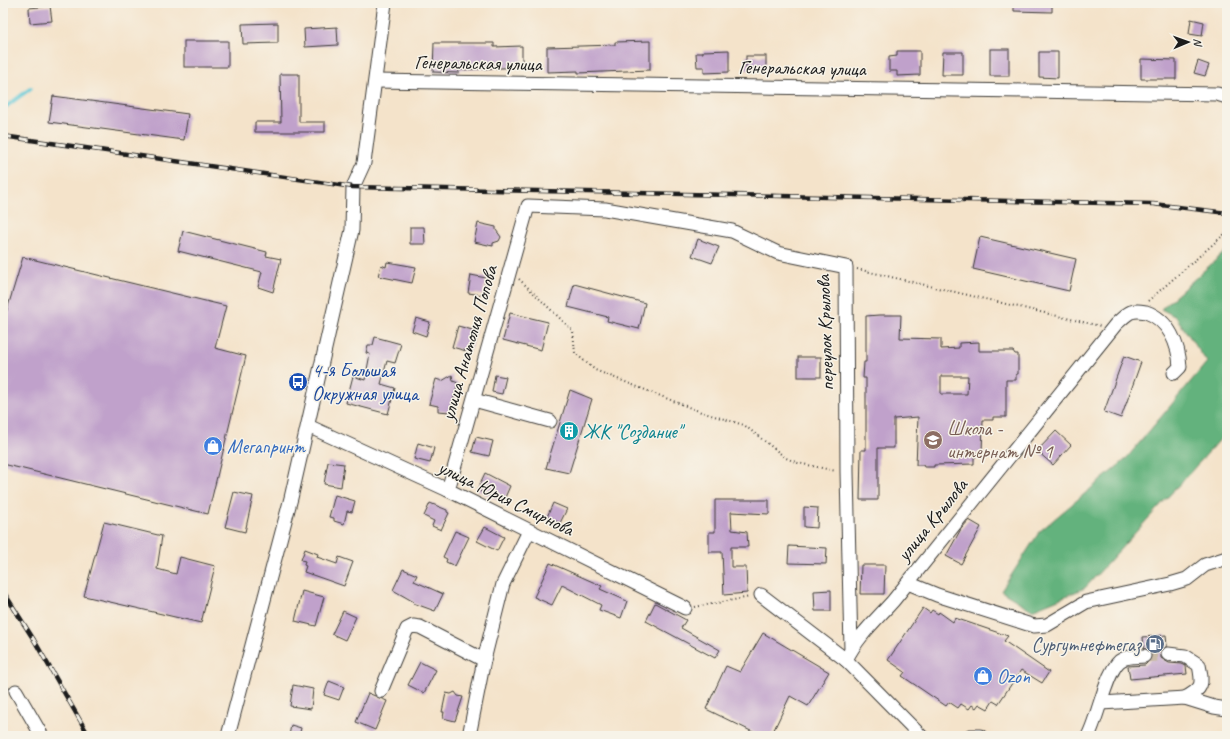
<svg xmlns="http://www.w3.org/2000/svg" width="1230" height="739" font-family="Caveat,sans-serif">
	<rect width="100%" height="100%" fill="#f7f3e8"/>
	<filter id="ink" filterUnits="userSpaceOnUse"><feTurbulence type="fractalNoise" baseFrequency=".025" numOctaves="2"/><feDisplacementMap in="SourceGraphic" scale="8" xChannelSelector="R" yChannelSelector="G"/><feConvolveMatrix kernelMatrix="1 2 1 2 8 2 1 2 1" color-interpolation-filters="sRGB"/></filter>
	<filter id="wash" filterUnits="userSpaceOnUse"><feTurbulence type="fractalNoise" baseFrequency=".012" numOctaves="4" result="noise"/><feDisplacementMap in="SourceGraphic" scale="16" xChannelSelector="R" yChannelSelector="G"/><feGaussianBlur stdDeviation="0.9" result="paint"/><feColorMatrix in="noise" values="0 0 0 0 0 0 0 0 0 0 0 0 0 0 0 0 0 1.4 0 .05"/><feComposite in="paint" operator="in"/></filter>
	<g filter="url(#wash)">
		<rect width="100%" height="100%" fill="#f4e3ca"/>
		<polygon fill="#63b27d" stroke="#40674c" points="1227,250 1227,432 1085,588 1032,610 1001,591 1040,531 1125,460 1207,362 1176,317 1161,309"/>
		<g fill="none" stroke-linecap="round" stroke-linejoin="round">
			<polyline stroke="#5cc8d6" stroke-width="3.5" points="3,109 31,88"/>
		</g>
		<g id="blocks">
			<g fill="#c0a1cb" fill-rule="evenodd">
				<polygon points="1014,3 1052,3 1052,12 1014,11"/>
				<polygon points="50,6 52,21 30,23 29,8"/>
				<polygon points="1191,19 1204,22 1202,36 1189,34"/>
				<polygon points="278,23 278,43 243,44 242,24"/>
				<polygon points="337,27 338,45 305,47 304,29"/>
				<rect x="184" y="41" width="44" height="26"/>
				<polygon points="650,41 650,70 578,73 578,71 547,72 547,47 615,45 615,42"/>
				<polygon points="434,43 494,43 494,47 522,46 522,67 459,70 459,73 433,72"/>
				<rect x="990" y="49" width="19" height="27"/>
				<polygon points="729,50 729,72 704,73 704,67 697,67 696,53 703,53 703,51"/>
				<polygon points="897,51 920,51 920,75 897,76 897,71 889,71 889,57 897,56"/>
				<polygon points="943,52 963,52 963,75 942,75"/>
				<polygon points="1039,52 1058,52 1058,78 1039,77"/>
				<rect x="746" y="56" width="20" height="14"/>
				<polygon points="1141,59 1176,60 1176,79 1141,79"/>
				<polygon points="1198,61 1209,65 1205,76 1194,73"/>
				<polygon points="280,74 299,74 299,122 325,122 325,132 255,132 255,122 281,122"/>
				<polygon points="53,96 188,114 184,140 49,122"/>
				<polygon points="478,223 496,227 496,230 501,237 499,241 493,243 493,246 474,242"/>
				<polygon points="410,227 424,227 425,244 410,244"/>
				<polygon points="183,231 267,252 266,256 281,259 273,292 258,287 262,272 178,251"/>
				<polygon points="980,237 1076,259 1069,291 973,269"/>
				<polygon points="698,239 719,247 712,263 692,256"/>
				<polygon points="23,257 226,306 215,348 246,356 208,514 3,464 3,323"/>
				<polygon points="387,262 416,267 412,283 378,276 381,265 386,267"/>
				<polygon points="471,275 486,278 483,295 468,293"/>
				<polygon points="574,284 645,303 639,329 607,321 608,317 568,307"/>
				<polygon points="510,313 548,322 541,350 503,340"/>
				<path d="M879,315h22l-1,23 41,1v10l18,-1v-5l20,-1v9h34l2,3h3v20h-2v6h-10v37h-13v3h-10l-1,33h-6v4h-2v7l-40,1v2h-10l-1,-2h-7l2,-48 -24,2v29h-16v52h-18l1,-50h5v-72h-3l1,-16h2v-46zM941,376h27l-1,18h-26z"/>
				<polygon points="416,318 430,322 426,336 412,331"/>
				<polygon points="458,326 476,331 470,352 452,347"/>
				<polygon points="375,337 401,344 395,363 387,361 381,384 395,388 388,414 346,403 353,376 365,380 370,354 366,353 368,345 373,345"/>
				<polygon points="1124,356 1141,362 1121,418 1104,412"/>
				<rect x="798" y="357" width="23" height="20"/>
				<polygon points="452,375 453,381 458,383 450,412 438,411 438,406 429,404 436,379 442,381"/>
				<polygon points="495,375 506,377 502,394 492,392"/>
				<polygon points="570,390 592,399 569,473 546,468"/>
				<polygon points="1056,431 1071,445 1053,465 1037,451"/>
				<polygon points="476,437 493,441 489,456 472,452"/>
				<polygon points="418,443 434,448 430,463 414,459"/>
				<polygon points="328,462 344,464 341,487 324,484"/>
				<polygon points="485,473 510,486 503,502 477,490"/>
				<polygon points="234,492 253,496 245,532 225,527"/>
				<polygon points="335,495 355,501 352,512 347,511 344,524 334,521 334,518 329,517"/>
				<polygon points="715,500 769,500 769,514 731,512 732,530 747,532 748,547 731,547 731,567 746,567 747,593 724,595 722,552 709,552 709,532 715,532"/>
				<polygon points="430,503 447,510 447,512 449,513 441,530 432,526 434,521 424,516"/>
				<polygon points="553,503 567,509 560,523 547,517"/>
				<polygon points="804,507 818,508 817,528 804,527"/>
				<polygon points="969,520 981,527 961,564 946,556 961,529"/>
				<polygon points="104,522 162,536 157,569 176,574 180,557 215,566 201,623 84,596"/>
				<polygon points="485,527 504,537 497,551 477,541"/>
				<polygon points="455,531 469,537 455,566 446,562 447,559 443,557"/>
				<polygon points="789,546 827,548 826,564 788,563"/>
				<polygon points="305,549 318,554 317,557 337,564 339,557 353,562 344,586 304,572 306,566 304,565 305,561 301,560"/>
				<polygon points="550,563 602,586 600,589 627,601 621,618 599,610 601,605 562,585 552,605 534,597"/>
				<polygon points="861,565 885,565 884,594 860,594"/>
				<polygon points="403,569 417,575 414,581 443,594 435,611 413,603 414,602 393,590"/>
				<polygon points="831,590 831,611 815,611 814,591"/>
				<polygon points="302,591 324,597 316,626 295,621"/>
				<polygon points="655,603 686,620 681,628 720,650 715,658 646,621"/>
				<polygon points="923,608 930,613 932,610 938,614 939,612 953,622 955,618 1008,636 1004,641 1049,672 1042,683 1021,670 998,704 993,701 988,709 979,704 976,708 972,705 969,709 961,704 958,708 949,702 946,706 902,676 905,672 888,660"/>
				<polygon points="343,611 356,617 345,640 332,634"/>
				<polygon points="763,633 829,672 808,706 790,696 771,736 761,736 706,709 726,666 740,672"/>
				<polygon points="1166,635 1167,646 1161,650 1161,658 1169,663 1182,664 1186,666 1187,674 1130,679 1128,666 1145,665 1151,659 1151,652 1144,648 1143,637"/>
				<polygon points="420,662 436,670 424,693 408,685"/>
				<polygon points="329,681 344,687 339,700 324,695"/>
				<polygon points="293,685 313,689 311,709 290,706"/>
				<polygon points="455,692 458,696 463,697 455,721 443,718 444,712 442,712 446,693 451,694"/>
				<polygon points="368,693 387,701 375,730 356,722"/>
				<polygon points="291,725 301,728 299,736 289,736"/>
			</g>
		</g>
	</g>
	<g filter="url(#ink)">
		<use href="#blocks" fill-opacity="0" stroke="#3c3a36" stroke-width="1"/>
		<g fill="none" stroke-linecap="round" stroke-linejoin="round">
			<polyline stroke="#c9bba7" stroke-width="13" stroke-dasharray="13 6" stroke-linecap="butt" points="1144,656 1168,654"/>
			<defs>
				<g id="minor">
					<polyline points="376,81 1217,94 1227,97"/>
					<polyline points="474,400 550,421"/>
					<polyline points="308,426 448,490 685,608"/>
					<polyline points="448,490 528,206 605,209 732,231 778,253 846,267 847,472 851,650"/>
					<polyline points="908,583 937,595 1034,626 1047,625 1086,602 1170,584 1187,579 1205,565 1227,558"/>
					<polyline points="761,595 846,660"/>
					<path d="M1168,654l17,2 14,9c4,20 4,23 -14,33"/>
					<polyline points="16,691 42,736"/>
					<polyline points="381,691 407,629 413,626 420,627 484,660"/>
					<polyline points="1101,703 1185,698 1214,707 1227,709"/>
					<polyline points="228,736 291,498 352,230 353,187 364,163 385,3"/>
					<polyline points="469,736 484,660 503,584 529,531"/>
					<path d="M921,736l-75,-76c11,-23 30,-40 47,-59l223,-277c5,-4 10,-10 15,-12 6,-2 9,-1 15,0 23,8 33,33 34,55l-6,6"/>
					<polyline points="970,736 980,736"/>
					<path d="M1088,736c10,-17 19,-71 35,-77 6,-3 15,-2 21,-3"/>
				</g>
			</defs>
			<use href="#minor" stroke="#3c3a36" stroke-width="15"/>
			<g stroke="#3c3a36" stroke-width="2" stroke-dasharray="1 3" stroke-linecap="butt">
				<polyline points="857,269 1100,326"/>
				<polyline points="519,279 573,331 575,353 595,370 701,412 744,425 786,458 798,463 836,471"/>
				<polyline points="1148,301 1227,232"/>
				<polyline points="695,607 750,597"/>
			</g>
			<use href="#minor" stroke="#fff" stroke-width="13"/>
			<defs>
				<g id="rail">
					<polyline points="3,136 353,187 1153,204 1227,213"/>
					<polyline points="3,591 34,640 89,736"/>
				</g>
			</defs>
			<use href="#rail" stroke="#1c1c1c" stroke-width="4.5"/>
			<use href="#rail" stroke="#f7f3e8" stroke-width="3" stroke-dasharray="9" stroke-linecap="butt"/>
		</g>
	</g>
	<defs>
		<symbol id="bus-disc" viewBox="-11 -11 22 22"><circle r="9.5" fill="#1a4fb4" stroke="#f7f3e8"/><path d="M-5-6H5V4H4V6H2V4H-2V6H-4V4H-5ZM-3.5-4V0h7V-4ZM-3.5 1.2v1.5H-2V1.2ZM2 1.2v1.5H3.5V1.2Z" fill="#fff"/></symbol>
		<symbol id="building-disc" viewBox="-11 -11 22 22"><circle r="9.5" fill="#0f9aa8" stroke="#f7f3e8"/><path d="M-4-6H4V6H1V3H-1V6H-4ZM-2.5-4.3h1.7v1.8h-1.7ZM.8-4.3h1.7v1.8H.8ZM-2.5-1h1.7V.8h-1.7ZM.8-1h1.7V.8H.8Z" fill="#fff"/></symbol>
		<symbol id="school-disc" viewBox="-11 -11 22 22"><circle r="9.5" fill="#8d6e63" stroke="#f7f3e8"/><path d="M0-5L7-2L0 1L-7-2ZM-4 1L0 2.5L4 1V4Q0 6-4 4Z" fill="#fff"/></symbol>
		<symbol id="shop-disc" viewBox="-11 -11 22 22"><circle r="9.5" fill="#3f7fe0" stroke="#f7f3e8"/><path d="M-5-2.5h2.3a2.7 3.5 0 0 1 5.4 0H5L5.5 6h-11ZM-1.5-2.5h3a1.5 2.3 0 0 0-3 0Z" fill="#fff"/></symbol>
		<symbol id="fuel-disc" viewBox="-11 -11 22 22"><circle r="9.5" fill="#5c6f8a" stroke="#f7f3e8"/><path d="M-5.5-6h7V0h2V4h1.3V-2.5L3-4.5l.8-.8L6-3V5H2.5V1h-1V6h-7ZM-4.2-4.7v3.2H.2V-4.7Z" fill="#fff"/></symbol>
	</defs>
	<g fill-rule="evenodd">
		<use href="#bus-disc" x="287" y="371" width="22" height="22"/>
		<use href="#building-disc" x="558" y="420" width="22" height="22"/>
		<use href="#school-disc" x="922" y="429" width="22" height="22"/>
		<use href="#shop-disc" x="202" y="435" width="22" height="22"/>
		<use href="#fuel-disc" x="1144" y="633" width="22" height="22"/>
		<use href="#shop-disc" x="972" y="665" width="22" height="22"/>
	</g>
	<g text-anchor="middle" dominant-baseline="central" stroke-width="3" stroke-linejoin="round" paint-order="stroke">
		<g font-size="20" fill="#1c1c1c" stroke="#f7f3e8">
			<text transform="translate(478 63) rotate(1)">Генеральская улица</text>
			<text transform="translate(802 68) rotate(1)">Генеральская улица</text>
			<text transform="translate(825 333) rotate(-92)">переулок Крылова</text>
			<text transform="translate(469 343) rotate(-74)">улица Анатолия Попова</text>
			<text transform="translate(506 498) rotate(26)">улица Юрия Смирнова</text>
			<text transform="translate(932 520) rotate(-51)">улица Крылова</text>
		</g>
		<g font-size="20" fill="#164399" stroke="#f7f3e8" text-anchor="start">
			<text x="312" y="370">4-я Большая<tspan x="312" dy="23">Окружная улица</tspan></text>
		</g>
		<g font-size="20" fill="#785e54" stroke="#f7f3e8" text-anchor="start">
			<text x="947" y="428">Школа -<tspan x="947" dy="23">интернат № 1</tspan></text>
		</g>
		<g font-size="20" fill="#0d838f" stroke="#f7f3e8" text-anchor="start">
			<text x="583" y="431">ЖК "Создание"</text>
		</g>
		<g font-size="20" fill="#366cbe" stroke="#f7f3e8" text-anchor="start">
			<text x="227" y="446">Мегапринт</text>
			<text x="997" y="676">Ozon</text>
		</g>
		<g font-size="20" fill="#4e5e75" stroke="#f7f3e8" text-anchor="end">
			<text x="1141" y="644">Сургутнефтегаз</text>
		</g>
	</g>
	<rect width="1230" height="739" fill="none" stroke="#f7f3e8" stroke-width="16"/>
	<g transform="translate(1188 42) rotate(88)" stroke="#f7f3e8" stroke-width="3" paint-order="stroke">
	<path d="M0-3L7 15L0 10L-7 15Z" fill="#1c1c1c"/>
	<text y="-6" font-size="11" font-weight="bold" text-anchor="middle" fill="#1c1c1c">N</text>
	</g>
</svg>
